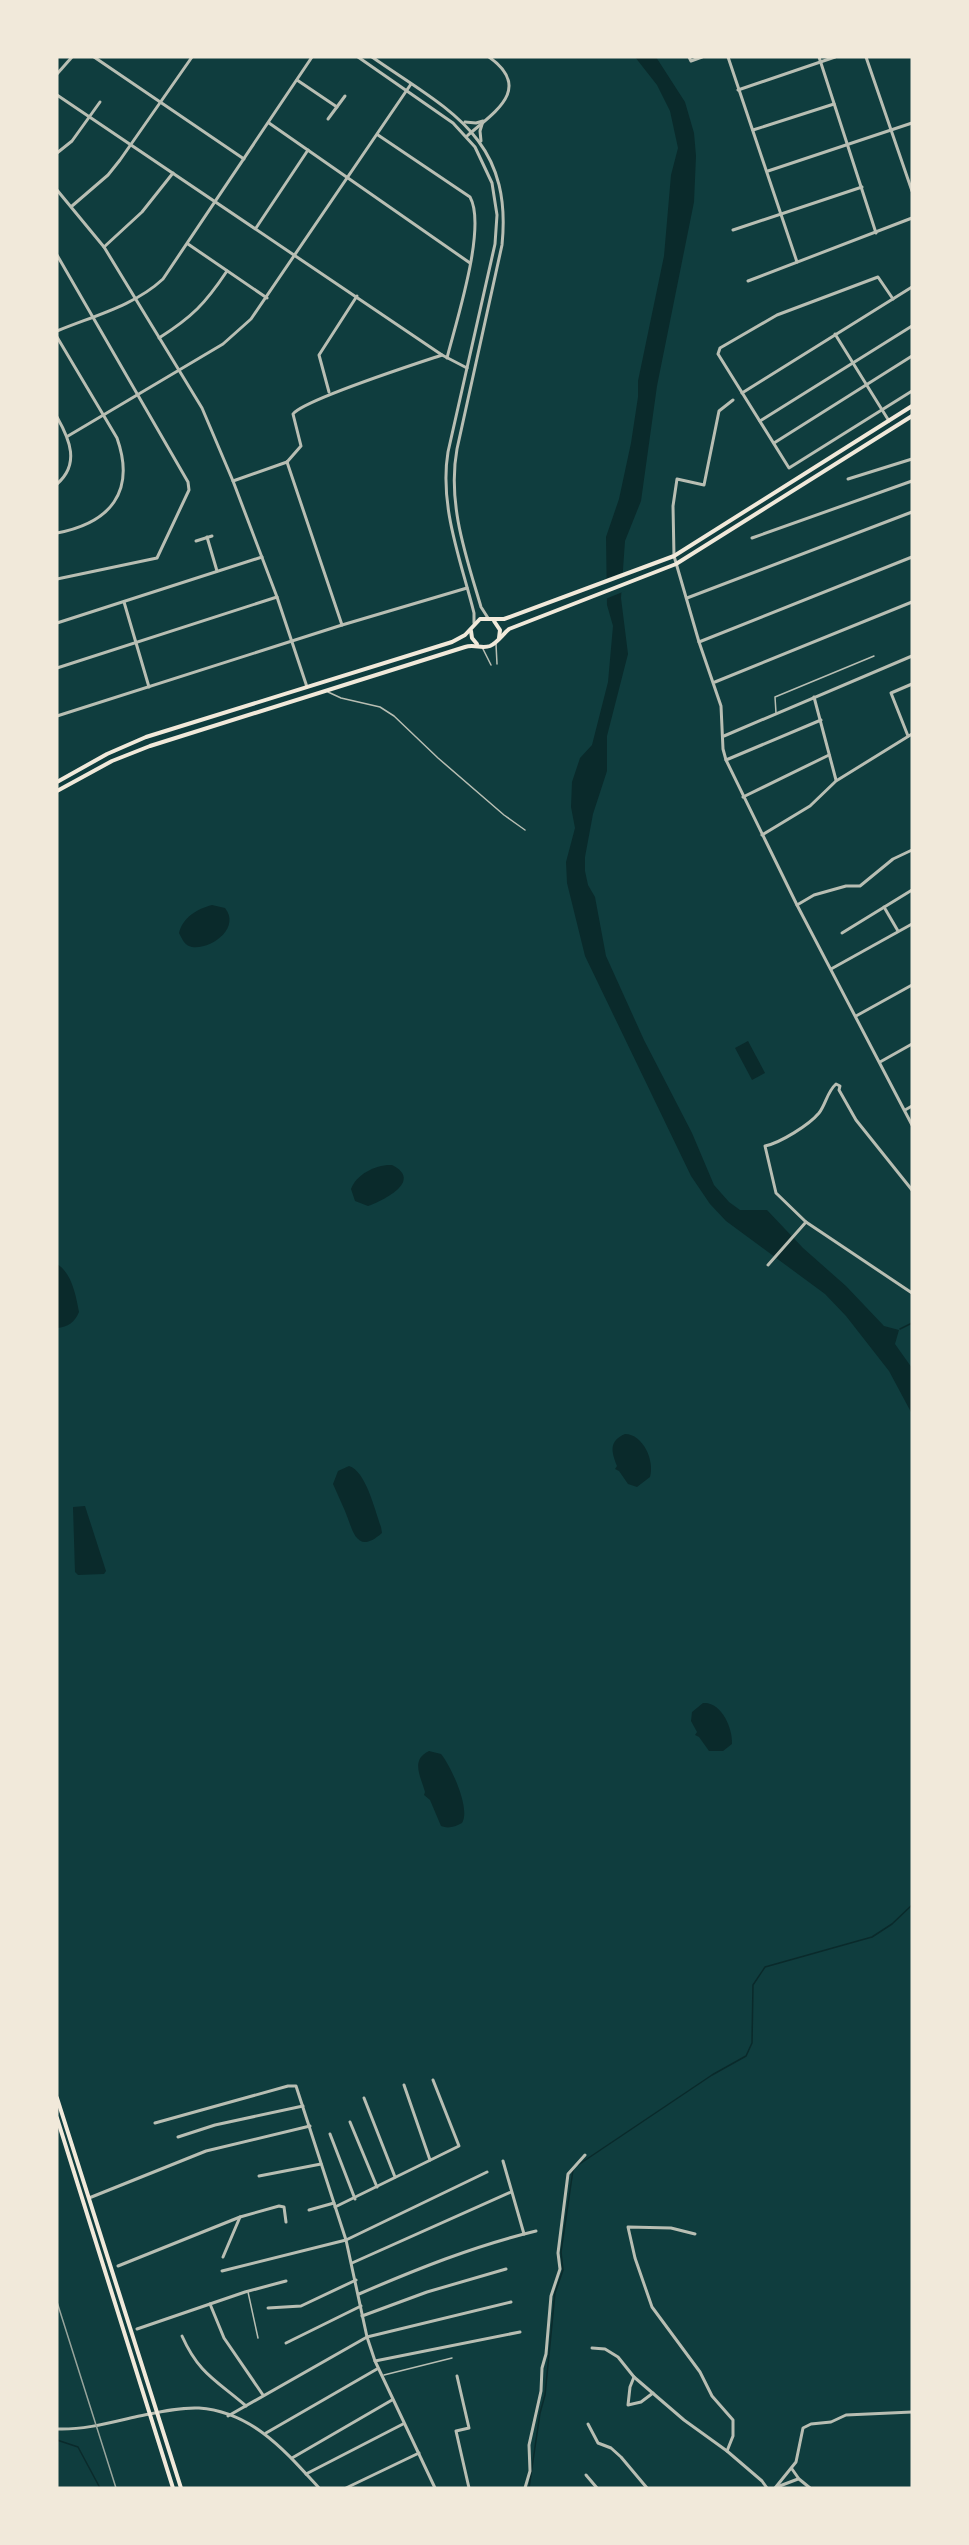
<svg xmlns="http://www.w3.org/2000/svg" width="969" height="2545" font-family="'Crimson Pro',serif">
	<rect width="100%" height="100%" fill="#0f3d3e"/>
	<g fill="#0a2a2b">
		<polygon points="635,57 656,57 685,102 694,133 696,156 694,202 657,386 641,501 625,541 621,598 628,654 607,736 607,771 593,814 585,857 585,871 588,885 595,897 606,956 644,1040 692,1133 714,1185 729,1202 740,1210 767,1210 803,1248 846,1286 884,1326 899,1330 895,1344 912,1368 912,1414 889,1371 846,1316 825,1294 726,1221 710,1204 691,1176 585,956 567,883 566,862 575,828 571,807 572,782 580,758 592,745 608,682 613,626 607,605 606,537 619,499 631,443 638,397 638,381 664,256 671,175 678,148 670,111 657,85"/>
		<path d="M212,905l13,3c16,20 -14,42 -33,39 -7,-1 -10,-8 -13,-14 4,-16 18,-24 33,-28z"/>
		<polygon points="748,1041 765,1073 752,1080 735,1048"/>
		<path d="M392,1165c32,16 -10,36 -24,41l-13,-5 -4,-12c5,-15 26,-25 41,-24z"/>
		<path d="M57,1264c15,9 19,32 22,48 -4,10 -11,15 -22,16z"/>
		<path d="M625,1434c18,0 30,27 25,43l-13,10 -9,-3 -9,-13 -4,-2 2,-3c-6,-15 -8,-25 8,-32z"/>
		<path d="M349,1466c17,5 26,45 32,61l1,6c-26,23 -29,-3 -37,-22 -4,-9 -8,-18 -12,-27l5,-13z"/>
		<polygon points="85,1506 106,1571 104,1574 78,1575 75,1572 73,1507"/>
		<path d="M703,1703c18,-2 30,25 29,41l-9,7h-14l-10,-14 -4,-2 2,-3 -6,-11 1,-9z"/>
		<path d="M429,1751l12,3c10,12 30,55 21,69 -7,4 -14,6 -21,3l-11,-26 -6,-5 1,-3c-4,-15 -15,-32 4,-41z"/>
	</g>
	<polygon fill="#0f3d3e" points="627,571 625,591 603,600 602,580"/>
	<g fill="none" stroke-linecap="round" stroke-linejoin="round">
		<g stroke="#0a2a2b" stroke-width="1.5">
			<polyline points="900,1329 912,1323"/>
			<polyline points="578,2165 712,2075 746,2056 752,2043 753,1985 765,1967 872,1937 892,1924 912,1905"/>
			<polyline points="57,2440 78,2447 100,2488"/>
			<polyline points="529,2488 540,2413 545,2395 555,2293 563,2270 561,2252 573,2170"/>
		</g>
		<g stroke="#b8beb3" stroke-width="1.5">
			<polyline points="496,644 497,664"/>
			<polyline points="482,647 491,665"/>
			<polyline points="328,692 341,698 380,707 394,716 438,758 504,815 525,830"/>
			<polyline points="776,713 775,697 874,656"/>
			<polyline points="248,2292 258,2338"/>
			<polyline points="384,2375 452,2358"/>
		</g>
		<g stroke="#b8beb3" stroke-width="3">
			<polyline points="94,57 244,159"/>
			<polyline points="689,57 691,61 702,57"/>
			<polyline points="728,57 797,262"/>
			<polyline points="819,57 876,233"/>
			<polyline points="866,57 912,191"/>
			<polyline points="57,74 72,57"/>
			<polyline points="297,80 337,107"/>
			<polyline points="738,90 835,57"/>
			<polyline points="57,95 442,355 467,368"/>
			<polyline points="328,119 345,96"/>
			<polyline points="269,123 470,263"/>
			<polyline points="753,130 834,104"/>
			<path d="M378,135l92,62c17,30 -14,125 -23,161"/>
			<path d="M467,136c26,-23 67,-47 22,-79"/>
			<polyline points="57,153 72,141 100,102"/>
			<polyline points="768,171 912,123"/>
			<polyline points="57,190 104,247 202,408 233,481 277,597 307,687"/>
			<polyline points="72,206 108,175 120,160 192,57"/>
			<polyline points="256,228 308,150"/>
			<polyline points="733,230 862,187"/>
			<polyline points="188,244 267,298"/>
			<polyline points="104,247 142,212 173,173"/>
			<polyline points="57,255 188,482 189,490 157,558 57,579"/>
			<polyline points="748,281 912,218"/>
			<polyline points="893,299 878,277 777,315 720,348 718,354 789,468 912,391"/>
			<polyline points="835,334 889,421"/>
			<path d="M57,337l60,101c19,54 -7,85 -60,95"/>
			<path d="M159,338c33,-21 46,-34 68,-67"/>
			<polyline points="329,392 319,355 357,296"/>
			<polyline points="742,393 912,287"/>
			<polyline points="733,400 719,411 704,485 677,479 673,506 674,556 699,642 721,706 723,749 726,760 797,905 912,1125"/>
			<path d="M57,417c13,23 23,47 0,67"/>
			<polyline points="760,421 912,326"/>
			<polyline points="68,436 223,344 251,319 411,84"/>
			<polyline points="774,443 912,356"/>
			<path d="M287,462l14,-16 -8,-32c10,-14 125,-51 149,-59"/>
			<polyline points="287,462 342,625"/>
			<polyline points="848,479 912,459"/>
			<polyline points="233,481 287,462"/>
			<polyline points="207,537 217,571"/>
			<polyline points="752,538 912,481"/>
			<polyline points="196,541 212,536"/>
			<polyline points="687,598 912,512"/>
			<polyline points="124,602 149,687"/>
			<polyline points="57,623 262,557"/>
			<polyline points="699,642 912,557"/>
			<polyline points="57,668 277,597"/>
			<polyline points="715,682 912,602"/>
			<polyline points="814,697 836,780"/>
			<polyline points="57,716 342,625 467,588"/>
			<polyline points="724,736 912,656"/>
			<polyline points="908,736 891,693 912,684"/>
			<polyline points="726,760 821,720"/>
			<polyline points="743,797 829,755"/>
			<polyline points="762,835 810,806 836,781 912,734"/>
			<polyline points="797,905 814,895 846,886 860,886 893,859 912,850"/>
			<polyline points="884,907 898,931"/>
			<polyline points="842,933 912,890"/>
			<polyline points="831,969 912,924"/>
			<polyline points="856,1016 912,985"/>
			<polyline points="880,1062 912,1044"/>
			<polyline points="905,1110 912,1106"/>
			<path d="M806,1222l-30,-29 -11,-47c15,-3 44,-21 54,-33 7,-9 8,-21 17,-29l4,2 -1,4 17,30 56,70"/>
			<polyline points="768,1265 806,1222 912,1293"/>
			<polyline points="404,2085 430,2160"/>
			<polyline points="364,2098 395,2177"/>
			<polyline points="350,2122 377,2187"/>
			<polyline points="155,2123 288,2086 296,2086 346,2240 367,2337 375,2361 435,2488"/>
			<polyline points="330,2134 355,2199"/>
			<polyline points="178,2137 215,2125 303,2106"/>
			<polyline points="503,2161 524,2234"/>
			<polyline points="259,2176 321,2164"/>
			<polyline points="89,2198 206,2151 310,2126"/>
			<polyline points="335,2207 459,2146 433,2080"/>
			<polyline points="309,2210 334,2203"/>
			<polyline points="695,2234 671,2228 628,2227 635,2258 652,2307 700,2372 712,2396 733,2420 733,2436 727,2451"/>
			<polyline points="223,2257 240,2217"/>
			<polyline points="352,2263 511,2192"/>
			<polyline points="118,2266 240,2217 279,2206 284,2207 286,2222"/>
			<polyline points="222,2271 346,2240 487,2172"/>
			<path d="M359,2294c58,-25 115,-48 177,-63"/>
			<polyline points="210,2304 224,2338 263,2395"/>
			<polyline points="268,2308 301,2306 356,2280"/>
			<polyline points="362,2316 427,2292 506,2269"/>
			<polyline points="137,2329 245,2292 286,2281"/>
			<path d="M182,2336c17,38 34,44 64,70"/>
			<polyline points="286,2343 361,2306"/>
			<polyline points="592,2348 605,2349 618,2357 634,2377 684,2420 727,2451 762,2481 767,2488"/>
			<polyline points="375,2361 520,2332"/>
			<polyline points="457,2376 469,2428 456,2431 469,2488"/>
			<polyline points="634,2377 630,2387 628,2405 641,2402 653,2393"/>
			<polyline points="228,2416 367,2337 511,2302"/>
			<polyline points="588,2424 598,2443 611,2448 621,2457 647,2488"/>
			<path d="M57,2429c26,1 52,-6 78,-12 20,-4 43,-10 64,-9 54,4 87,44 120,80"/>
			<polyline points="266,2433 377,2369"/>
			<polyline points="292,2458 392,2400"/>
			<polyline points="792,2469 799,2479 810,2488"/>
			<polyline points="306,2474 403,2424"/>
			<polyline points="586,2475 597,2488"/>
			<polyline points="777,2487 798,2479"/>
			<polyline points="346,2488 419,2453"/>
			<polyline points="525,2488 530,2471 529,2445 541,2391 542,2368 546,2354 551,2296 560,2269 558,2253 568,2174 585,2155"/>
			<polyline points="775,2488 796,2462 803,2428 811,2424 831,2422 846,2415 912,2412"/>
		</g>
		<g stroke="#b8beb3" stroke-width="3">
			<path d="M358,57l95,66 22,24 17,36 5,32 -2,29 -47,208c-9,54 13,109 26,161v10"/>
			<path d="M372,57c76,53 141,80 130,188l-45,204c-10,54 9,107 24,158l7,11"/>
			<polyline points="465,122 476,123 483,121 480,131 481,141"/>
			<path d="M57,331c36,-15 77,-25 106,-52l149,-222"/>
		</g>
		<g stroke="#f1e9da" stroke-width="4">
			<polyline points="494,621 500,630 499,638"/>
			<polyline points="471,631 472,638 477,644"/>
			<polyline points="57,782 107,754 146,737 452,642 465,635 480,619 504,619 674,556 912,406"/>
			<path d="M57,791l55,-30 38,-15 315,-99c9,-3 17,2 25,-1 7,-3 13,-12 19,-17l167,-65 236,-148"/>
			<polyline points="57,2098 181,2488"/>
			<polyline points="57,2118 173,2488"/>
		</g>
		<polyline stroke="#97a49c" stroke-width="1.5" points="57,2302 116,2488"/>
	</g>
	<rect width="969" height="2545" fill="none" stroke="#f1e9da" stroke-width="117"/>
</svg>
